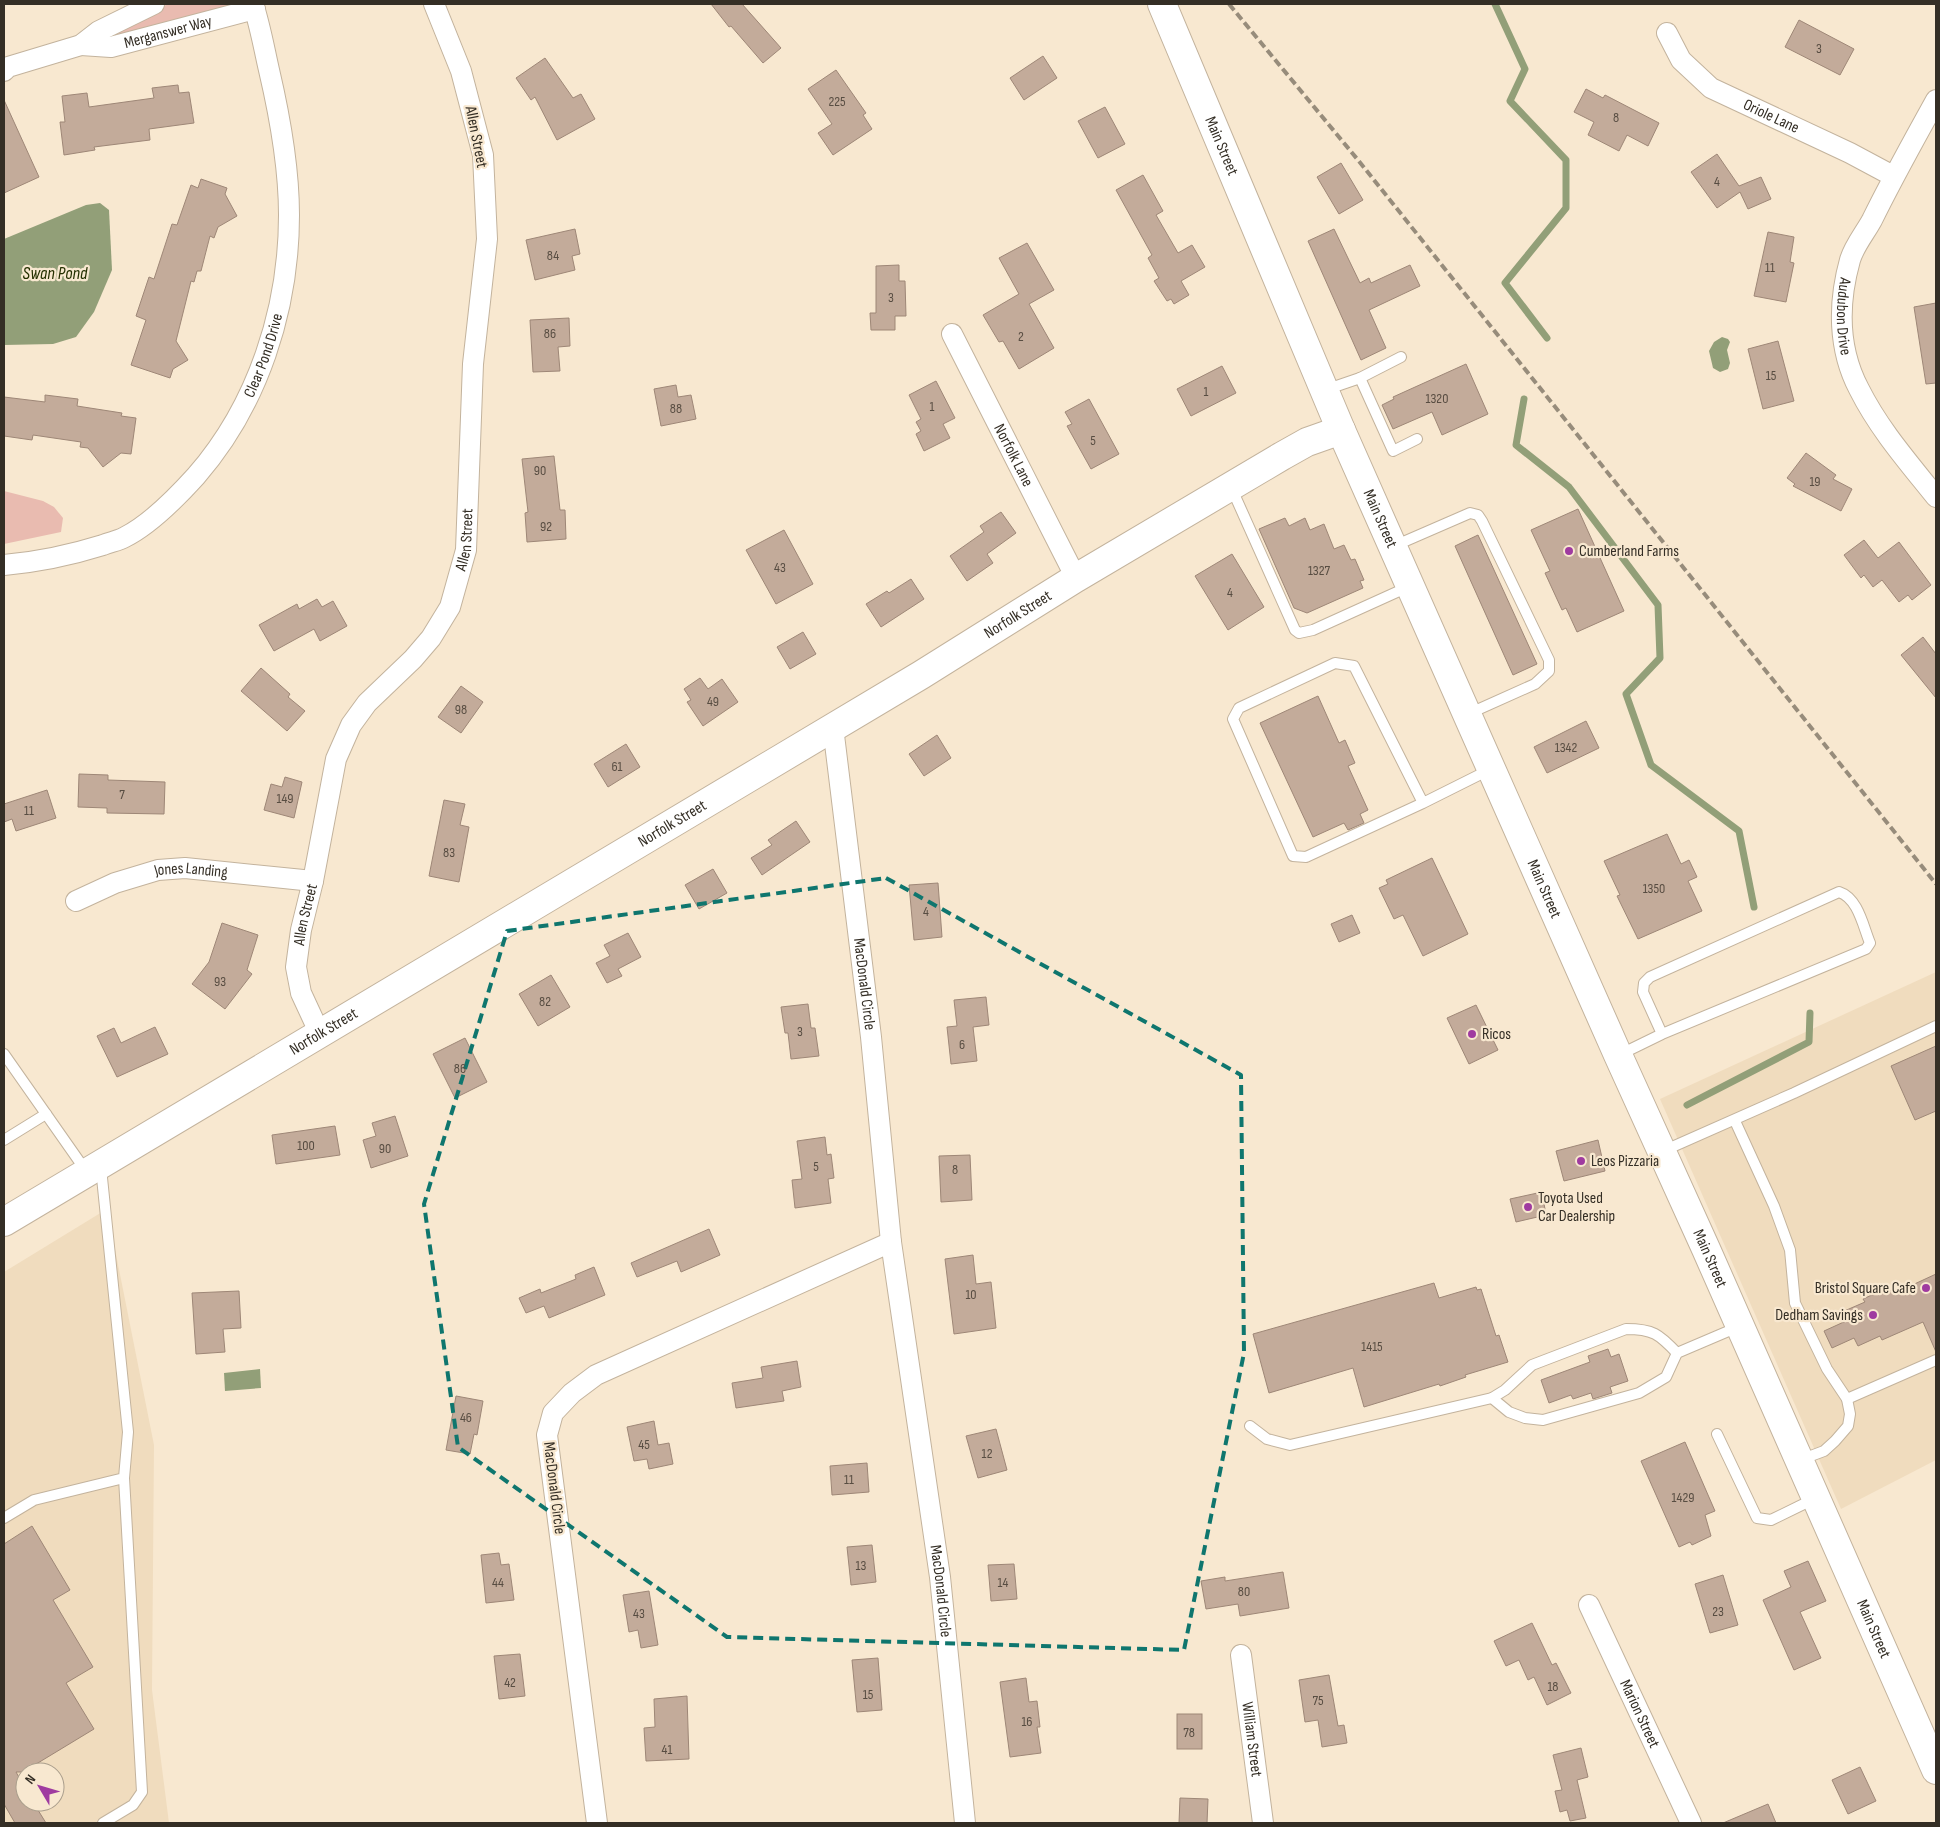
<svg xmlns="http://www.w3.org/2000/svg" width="1940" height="1827" font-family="'Sofia Sans Condensed',sans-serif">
	<rect width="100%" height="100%" fill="#f8e8d0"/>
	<g fill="#f0dcbe" fill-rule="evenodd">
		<polygon points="1936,972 1936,1460 1841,1509 1660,1099"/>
		<path d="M107,1209l47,236 -2,245 17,133h-165v-551zM25,1772h30v30h-30z"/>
	</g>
	<g fill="#e9bbb0">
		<polygon points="168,4 231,4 229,7 110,38 107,36 111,32"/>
		<polygon points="4,491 43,501 54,507 63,518 61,532 4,544"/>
	</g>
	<g fill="#929f78">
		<polygon points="100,203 109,210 112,270 94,312 76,337 53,344 4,345 4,239 86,205"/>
		<polygon points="1722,337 1728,339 1730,342 1727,350 1730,363 1728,369 1720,372 1713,368 1709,351 1714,342"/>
		<polygon points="260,1369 261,1388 225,1391 224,1373"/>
	</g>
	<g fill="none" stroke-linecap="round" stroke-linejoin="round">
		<g stroke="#929f78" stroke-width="7">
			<polyline points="1495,4 1525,69 1510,101 1566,160 1566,208 1505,283 1547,338"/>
			<polyline points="1524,399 1516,445 1569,487 1658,605 1660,658 1626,694 1651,765 1739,831 1754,907"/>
			<polyline points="1687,1105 1809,1042 1810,1013"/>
		</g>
	</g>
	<g fill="#c3ab9a" stroke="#9e8777">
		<polygon points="711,4 742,4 781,48 763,63 731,26 729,27"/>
		<polygon points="1799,20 1854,49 1840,75 1785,47"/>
		<polygon points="1043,56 1057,78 1024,100 1010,78"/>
		<polygon points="545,58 573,98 581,94 595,119 557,140 535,97 531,100 516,78"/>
		<polygon points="836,70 866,113 863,115 872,129 833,155 818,133 832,124 808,89"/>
		<polygon points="178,85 179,93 189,92 194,123 149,129 150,140 94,147 95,150 64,155 60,122 65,122 62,96 87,93 89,107 154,98 152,88"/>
		<polygon points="1586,89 1603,98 1605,95 1659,123 1648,146 1627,135 1619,151 1588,135 1594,122 1574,112"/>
		<polygon points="4,100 39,177 4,193"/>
		<polygon points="1105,107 1125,144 1098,158 1078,121"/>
		<polygon points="1717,154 1739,186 1761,177 1771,199 1748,209 1740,192 1717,208 1691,172"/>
		<polygon points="1341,163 1363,200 1339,214 1317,177"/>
		<polygon points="1143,175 1163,211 1156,215 1178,253 1192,245 1205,267 1181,281 1189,295 1174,304 1171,299 1167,301 1154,281 1159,278 1148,258 1152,255 1116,190"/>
		<polygon points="201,179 227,188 225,194 237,216 218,227 214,238 210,236 201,271 197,271 194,282 191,281 176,341 188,360 173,369 170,378 131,365 146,320 136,316 149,277 154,279 172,224 177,225 191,185 198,188"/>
		<polygon points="575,229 580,254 572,256 575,270 535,280 526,240"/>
		<polygon points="1334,229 1360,283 1369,278 1371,283 1410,265 1420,286 1369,310 1386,348 1361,360 1308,241"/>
		<polygon points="1768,232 1794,237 1790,262 1794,263 1786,302 1754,296"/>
		<polygon points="1027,243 1054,290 1029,304 1054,348 1019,369 1003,341 999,342 983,315 1019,294 999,258"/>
		<polygon points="899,265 899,281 905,281 906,316 895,316 895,330 871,330 870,313 876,313 876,266"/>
		<polygon points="1936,303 1936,383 1926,384 1914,307"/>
		<polygon points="569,318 570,346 558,347 560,371 533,372 530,320"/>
		<polygon points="1778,341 1794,401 1763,409 1748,349"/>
		<polygon points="1466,364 1488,414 1442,435 1432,412 1393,429 1382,405 1394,399 1393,397"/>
		<polygon points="1222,366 1236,393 1191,416 1177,389"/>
		<polygon points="936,381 955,418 943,424 950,438 924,451 916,434 921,431 916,422 921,419 909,395"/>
		<polygon points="676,385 678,397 691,395 696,419 661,426 654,389"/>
		<polygon points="45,395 78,399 77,406 122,413 121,416 136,418 131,454 121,453 103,467 88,448 80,447 81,442 33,435 32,440 4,436 4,397 45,402"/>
		<polygon points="1089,399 1119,454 1091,469 1067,426 1072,424 1065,412"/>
		<polygon points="1806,453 1836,475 1833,479 1852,489 1841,511 1793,486 1795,484 1787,478"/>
		<polygon points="554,456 560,510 565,510 566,539 527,542 525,513 528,512 522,459"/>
		<polygon points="1578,509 1624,611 1577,632 1566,608 1562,610 1545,573 1550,571 1531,530"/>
		<polygon points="1001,512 1016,533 987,554 993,563 967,581 950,556 984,532 980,526"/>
		<polygon points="1285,518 1289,526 1305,518 1310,530 1324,524 1334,549 1344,545 1351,560 1355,559 1364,580 1360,581 1363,588 1307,613 1294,608 1259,529"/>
		<polygon points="784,530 813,584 776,604 746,550"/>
		<polygon points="1478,535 1537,664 1513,675 1455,546"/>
		<polygon points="1864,540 1878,558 1899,542 1931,585 1912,600 1908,595 1899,602 1882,580 1873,587 1864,575 1861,578 1844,555"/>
		<polygon points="1232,554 1264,607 1228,630 1195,576"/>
		<polygon points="911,579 924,599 881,627 866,604 887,591 889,593"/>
		<polygon points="317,599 322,607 333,601 347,626 320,641 314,629 274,651 259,625 297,604 299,609"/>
		<polygon points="803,632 816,654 790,669 777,647"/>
		<polygon points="1923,637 1936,654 1936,698 1901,655"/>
		<polygon points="261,668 290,694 288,697 305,711 287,731 241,691"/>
		<polygon points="700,678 708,689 722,679 738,702 703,726 687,702 691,700 684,689"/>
		<polygon points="461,686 483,702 461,733 438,717"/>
		<polygon points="1318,696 1339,743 1345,740 1355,763 1348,766 1368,810 1360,814 1364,823 1348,830 1344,823 1313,837 1260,723"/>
		<polygon points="1586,721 1599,748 1547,773 1534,747"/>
		<polygon points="937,735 951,758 924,776 909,754"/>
		<polygon points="626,744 640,767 608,787 594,764"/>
		<polygon points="79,774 108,775 108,780 165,782 164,814 107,813 107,808 78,807"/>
		<polygon points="285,777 302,782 294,818 264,810 271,784 282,787"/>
		<polygon points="47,790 56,818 16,831 12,819 4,822 4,804"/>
		<polygon points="444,800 465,804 460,825 469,827 459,882 429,876"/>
		<polygon points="796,821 810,842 762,875 751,858 772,845 768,840"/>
		<polygon points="1667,834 1681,864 1689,860 1697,877 1688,881 1702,911 1638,939 1617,896 1620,895 1604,861"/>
		<polygon points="1432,858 1468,934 1423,956 1403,915 1394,919 1379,888 1388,884 1386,880"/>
		<polygon points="713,869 727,893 699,909 685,885"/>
		<polygon points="938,883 942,937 914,940 909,885"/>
		<polygon points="1352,915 1360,933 1339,942 1331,924"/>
		<polygon points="222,923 258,935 247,970 252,974 225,1009 192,984 209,962"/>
		<polygon points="628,933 641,957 618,969 622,976 607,983 596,963 610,956 604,945"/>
		<polygon points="551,975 570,1007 538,1026 519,994"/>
		<polygon points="986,997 989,1025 973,1027 977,1061 951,1064 947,1027 957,1026 954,1000"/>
		<polygon points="808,1004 811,1028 815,1028 819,1056 791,1059 788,1033 785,1033 781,1007"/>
		<polygon points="1476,1005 1498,1050 1469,1064 1447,1018"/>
		<polygon points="155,1027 168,1054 117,1077 97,1036 114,1028 121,1043"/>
		<polygon points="465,1038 487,1082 455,1098 433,1054"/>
		<polygon points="1936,1046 1936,1111 1915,1120 1891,1066"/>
		<polygon points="395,1116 408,1156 371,1168 363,1140 376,1136 372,1123"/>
		<polygon points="335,1126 340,1155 276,1164 272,1135"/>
		<polygon points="825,1137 827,1155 831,1154 834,1178 828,1179 831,1203 795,1208 792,1180 802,1179 797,1141"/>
		<polygon points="1598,1140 1605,1171 1564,1181 1556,1151"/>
		<polygon points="970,1155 972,1200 941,1202 939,1156"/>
		<polygon points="1542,1192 1546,1215 1516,1222 1510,1199"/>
		<polygon points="709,1229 720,1255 681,1272 677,1261 637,1277 631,1263"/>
		<polygon points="973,1255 976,1284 991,1282 996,1328 954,1334 945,1259"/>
		<polygon points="594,1267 605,1295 549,1318 544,1306 526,1313 519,1298 540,1289 541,1293 576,1279 575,1275"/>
		<polygon points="1936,1274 1936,1352 1923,1322 1882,1340 1880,1336 1858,1346 1854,1338 1832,1348 1824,1331 1846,1321 1842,1312 1865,1302 1863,1299 1883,1290 1885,1293 1907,1283 1908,1287"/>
		<polygon points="1434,1283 1439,1298 1476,1287 1477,1290 1481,1289 1496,1336 1499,1335 1508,1362 1465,1375 1466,1377 1440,1386 1439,1384 1364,1407 1353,1368 1269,1393 1253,1334"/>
		<polygon points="239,1291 241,1328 223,1329 225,1352 196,1354 192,1293"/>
		<polygon points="1608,1349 1611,1357 1619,1354 1628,1381 1610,1387 1612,1393 1593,1399 1591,1393 1573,1399 1571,1395 1549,1403 1541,1380 1590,1362 1588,1356"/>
		<polygon points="797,1361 801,1387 782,1391 784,1401 736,1408 732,1383 763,1378 761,1367"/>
		<polygon points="456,1396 483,1401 477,1435 474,1434 470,1454 446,1450"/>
		<polygon points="654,1421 658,1445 669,1443 673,1464 649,1469 647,1459 634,1461 627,1427"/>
		<polygon points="996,1429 1007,1470 978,1478 966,1436"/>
		<polygon points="1685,1442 1715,1511 1705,1515 1711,1536 1692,1545 1690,1542 1679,1547 1641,1461"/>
		<polygon points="867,1463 869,1492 832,1495 830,1466"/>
		<polygon points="32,1526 70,1590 53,1600 93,1667 66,1683 94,1729 23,1772 16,1772 25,1788 25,1802 33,1802 46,1823 15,1823 4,1804 4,1544"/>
		<polygon points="872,1545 876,1582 851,1585 847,1547"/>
		<polygon points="499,1553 501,1565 509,1564 514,1600 486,1603 481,1555"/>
		<polygon points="1808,1561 1826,1601 1800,1612 1821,1658 1794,1670 1763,1600 1791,1587 1784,1571"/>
		<polygon points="1014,1564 1017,1599 991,1601 988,1565"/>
		<polygon points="1283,1572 1289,1608 1240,1616 1238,1604 1206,1609 1201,1581 1225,1577 1225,1581"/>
		<polygon points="1723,1575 1738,1625 1710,1633 1695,1584"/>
		<polygon points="649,1591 658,1645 641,1648 638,1630 629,1632 623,1595"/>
		<polygon points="1532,1623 1552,1665 1556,1663 1571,1693 1547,1705 1534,1677 1528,1680 1519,1660 1506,1666 1494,1641"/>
		<polygon points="520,1654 525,1696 499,1699 494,1656"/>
		<polygon points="878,1658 882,1710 857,1712 852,1660"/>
		<polygon points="1329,1675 1338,1726 1344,1725 1347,1743 1322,1747 1318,1720 1305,1722 1299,1680"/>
		<polygon points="1026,1678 1029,1702 1037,1701 1040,1727 1037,1727 1041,1753 1010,1757 1000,1682"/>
		<polygon points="687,1696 689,1759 646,1761 644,1728 655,1727 654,1699"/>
		<rect x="1177" y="1714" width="25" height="35"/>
		<polygon points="1581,1748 1588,1777 1577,1780 1586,1818 1570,1821 1567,1810 1560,1812 1555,1791 1562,1790 1553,1755"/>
		<polygon points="1860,1767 1876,1801 1848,1814 1832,1780"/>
		<polygon points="1180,1798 1208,1799 1207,1823 1179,1823"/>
		<polygon points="1768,1804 1776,1823 1723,1823"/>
	</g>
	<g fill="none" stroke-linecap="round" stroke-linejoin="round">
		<defs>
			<g id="service">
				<polyline points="1360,378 1401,357"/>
				<polyline points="1325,390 1360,378 1393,451 1417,439"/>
				<polyline points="1231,487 1295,630 1299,633 1313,630 1408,587"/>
				<polyline points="1394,546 1470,513 1478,515 1482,521 1549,660 1549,671 1535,684 1468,714"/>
				<polyline points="1423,803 1306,857 1293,856 1233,719 1239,708 1335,663 1354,666 1423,803 1491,769"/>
				<polyline points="4,1054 86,1171"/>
				<path d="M1619,1055l43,-21 204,-85 4,-6c-7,-17 -12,-45 -31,-51l-189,85 -6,6 -1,9 19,42"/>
				<polyline points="1735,1121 1774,1206 1790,1250 1795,1303 1827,1369 1847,1399 1850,1414 1848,1426 1835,1441 1824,1451 1800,1460"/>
				<polyline points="4,1140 46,1114"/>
				<polyline points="1663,1151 1794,1093 1936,1026"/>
				<polyline points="1492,1398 1509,1412 1525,1418 1543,1420 1639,1393 1666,1377 1677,1353 1738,1327"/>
				<polyline points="1847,1399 1936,1360"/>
				<path d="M1250,1426l17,13 23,6 202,-47 13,-8 27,-25 94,-36c27,0 33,5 51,24"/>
				<polyline points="1717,1434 1757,1518 1771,1520 1816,1498"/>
				<polyline points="4,1518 34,1500 124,1478 128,1432 101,1168"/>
				<polyline points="103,1823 133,1805 142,1792 124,1478"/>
			</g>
			<g id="minor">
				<path id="s1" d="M1667,33l14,27 30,28 139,65 43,23"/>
				<path id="s2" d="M81,45l30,2 144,-38"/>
				<polyline points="4,71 8,67 81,45 99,31 154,4"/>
				<path id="s3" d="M1936,100c-22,40 -44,79 -64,120 -7,13 -18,26 -22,40 -12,43 -12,89 9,129 20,40 49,73 77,108"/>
				<path id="s4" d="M952,334l124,244"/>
				<path id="s5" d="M4,565c34,-3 67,-10 99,-20 7,-3 15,-4 22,-8 24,-12 52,-40 71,-61 62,-71 93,-167 93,-261 0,-48 -9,-98 -20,-145 -5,-22 -9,-45 -16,-66"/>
				<path id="s6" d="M833,727l38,310 20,205 49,335 25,246"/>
				<path id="s7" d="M76,901l39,-18 43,-13 27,-2 128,13"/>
				<path id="s8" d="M320,1034l-19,-41 -5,-26 5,-37 12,-49 23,-122 15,-34 16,-22 46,-44 18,-21 19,-31 16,-57 7,-186 14,-125 -4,-84 -22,-84 -27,-67"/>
				<path id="s9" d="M1589,1605l102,218"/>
				<path id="s10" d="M1241,1655l22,168"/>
				<polyline points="597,1823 547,1435 553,1413 572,1393 596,1375 891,1242"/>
			</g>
			<g id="secondary">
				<path id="s11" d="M1162,4l179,426 277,625 88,194 230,521"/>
				<path id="s12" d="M4,1222l917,-547 155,-97 206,-122 25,-14 34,-12"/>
			</g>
		</defs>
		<use href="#service" stroke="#c3b39d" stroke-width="12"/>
		<use href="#minor" stroke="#c3b39d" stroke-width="22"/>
		<use href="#secondary" stroke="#c3b39d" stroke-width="30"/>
		<use href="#service" stroke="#fff" stroke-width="10"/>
		<use href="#minor" stroke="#fff" stroke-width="20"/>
		<use href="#secondary" stroke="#fff" stroke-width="28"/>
		<polyline stroke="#978c7b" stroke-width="4" stroke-dasharray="8 4" stroke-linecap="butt" points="1229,4 1358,160 1936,884"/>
	</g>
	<path fill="none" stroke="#0f766e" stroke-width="4" stroke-dasharray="10 6" stroke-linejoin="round" d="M886,878l355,197 3,278 -60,297 -457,-13 -269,-190 -34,-243 83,-273z"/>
	<g fill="#9f3ba0" stroke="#f8e8d0" stroke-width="2">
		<circle cx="1569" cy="551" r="5"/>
		<circle cx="1472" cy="1034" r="5"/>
		<circle cx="1581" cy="1161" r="5"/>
		<circle cx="1528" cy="1207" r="5"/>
		<circle cx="1926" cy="1288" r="5"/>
		<circle cx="1873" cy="1315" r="5"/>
	</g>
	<g text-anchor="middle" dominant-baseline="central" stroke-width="4.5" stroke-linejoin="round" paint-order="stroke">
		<g font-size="14" fill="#584d42">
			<text x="1819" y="48">3</text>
			<text x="837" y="101">225</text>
			<text x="1616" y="117">8</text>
			<text x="1717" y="181">4</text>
			<text x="553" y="255">84</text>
			<text x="1770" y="267">11</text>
			<text x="891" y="297">3</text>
			<text x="550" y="333">86</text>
			<text x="1021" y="336">2</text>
			<text x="1771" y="375">15</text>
			<text x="1206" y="391">1</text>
			<text x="1437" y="398">1320</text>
			<text x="932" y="406">1</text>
			<text x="676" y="408">88</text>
			<text x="1093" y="440">5</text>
			<text x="540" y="470">90</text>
			<text x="1815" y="481">19</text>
			<text x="546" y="526">92</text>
			<text x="780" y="567">43</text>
			<text x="1319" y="570">1327</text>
			<text x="1230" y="592">4</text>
			<text x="713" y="701">49</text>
			<text x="461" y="709">98</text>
			<text x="1566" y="747">1342</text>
			<text x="617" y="766">61</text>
			<text x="122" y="794">7</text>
			<text x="285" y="798">149</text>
			<text x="29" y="810">11</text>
			<text x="449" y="852">83</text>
			<text x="1654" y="888">1350</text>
			<text x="926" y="911">4</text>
			<text x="220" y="981">93</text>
			<text x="545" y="1001">82</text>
			<text x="800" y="1031">3</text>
			<text x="962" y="1044">6</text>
			<text x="460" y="1068">86</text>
			<text x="306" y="1145">100</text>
			<text x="385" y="1148">90</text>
			<text x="816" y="1166">5</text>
			<text x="955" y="1169">8</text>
			<text x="971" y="1294">10</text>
			<text x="1372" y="1346">1415</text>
			<text x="466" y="1417">46</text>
			<text x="644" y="1444">45</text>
			<text x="987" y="1453">12</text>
			<text x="849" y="1479">11</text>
			<text x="1683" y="1497">1429</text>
			<text x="861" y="1565">13</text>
			<text x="498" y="1582">44</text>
			<text x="1003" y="1582">14</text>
			<text x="1244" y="1591">80</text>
			<text x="1718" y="1611">23</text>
			<text x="639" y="1613">43</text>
			<text x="510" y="1682">42</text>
			<text x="1553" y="1686">18</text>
			<text x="868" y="1694">15</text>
			<text x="1318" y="1700">75</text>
			<text x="1027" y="1721">16</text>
			<text x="1189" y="1732">78</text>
			<text x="667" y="1749">41</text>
		</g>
		<g font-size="16" fill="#342e25" stroke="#f8e8d0">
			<text stroke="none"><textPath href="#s2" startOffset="89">Merganswer Way</textPath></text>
			<text stroke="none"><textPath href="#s1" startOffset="138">Oriole Lane</textPath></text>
			<text transform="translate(476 137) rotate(79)">Allen Street</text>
			<text stroke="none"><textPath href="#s11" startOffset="154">Main Street</textPath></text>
			<text stroke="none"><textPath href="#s3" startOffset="239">Audubon Drive</textPath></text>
			<text stroke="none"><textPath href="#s5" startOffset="358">Clear Pond Drive</textPath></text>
			<text stroke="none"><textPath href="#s4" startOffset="136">Norfolk Lane</textPath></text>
			<text stroke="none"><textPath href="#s11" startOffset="559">Main Street</textPath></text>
			<text stroke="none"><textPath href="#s8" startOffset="545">Allen Street</textPath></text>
			<text stroke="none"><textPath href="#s12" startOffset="1182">Norfolk Street</textPath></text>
			<text stroke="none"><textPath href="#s12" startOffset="778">Norfolk Street</textPath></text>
			<text stroke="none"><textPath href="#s7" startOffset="121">Jones Landing</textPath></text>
			<text stroke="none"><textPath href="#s11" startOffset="964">Main Street</textPath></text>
			<text stroke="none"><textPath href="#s8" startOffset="125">Allen Street</textPath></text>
			<text stroke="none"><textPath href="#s6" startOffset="259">MacDonald Circle</textPath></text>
			<text stroke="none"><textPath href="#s12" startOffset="372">Norfolk Street</textPath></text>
			<text stroke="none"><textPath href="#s11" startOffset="1369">Main Street</textPath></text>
			<text transform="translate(554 1488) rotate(83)">MacDonald Circle</text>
			<text stroke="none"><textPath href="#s6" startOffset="871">MacDonald Circle</textPath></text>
			<text stroke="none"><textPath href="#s11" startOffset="1774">Main Street</textPath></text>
			<text stroke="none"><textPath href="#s9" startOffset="120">Marion Street</textPath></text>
			<text stroke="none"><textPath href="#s10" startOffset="85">William Street</textPath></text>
		</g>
		<g font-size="16" fill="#342e25" stroke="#f8e8d0" text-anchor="start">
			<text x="1579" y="551">Cumberland Farms</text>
			<text x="1482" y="1034">Ricos</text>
			<text x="1591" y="1161">Leos Pizzaria</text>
			<text x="1538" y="1198">Toyota Used<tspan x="1538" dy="18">Car Dealership</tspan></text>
			<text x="1916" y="1288" text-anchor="end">Bristol Square Cafe</text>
			<text x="1863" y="1315" text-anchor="end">Dedham Savings</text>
		</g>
		<g font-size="18" font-style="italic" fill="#243000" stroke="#f8e8d0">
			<text x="55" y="273">Swan Pond</text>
		</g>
	</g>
	<rect width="1940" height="1827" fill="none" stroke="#342e25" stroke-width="10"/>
	<g transform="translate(40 1787) rotate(308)"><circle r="24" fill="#f8e8d0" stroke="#aa9e8c"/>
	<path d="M0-4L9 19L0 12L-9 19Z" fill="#9f3ba0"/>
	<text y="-8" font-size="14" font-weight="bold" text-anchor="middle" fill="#342e25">N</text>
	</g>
</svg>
